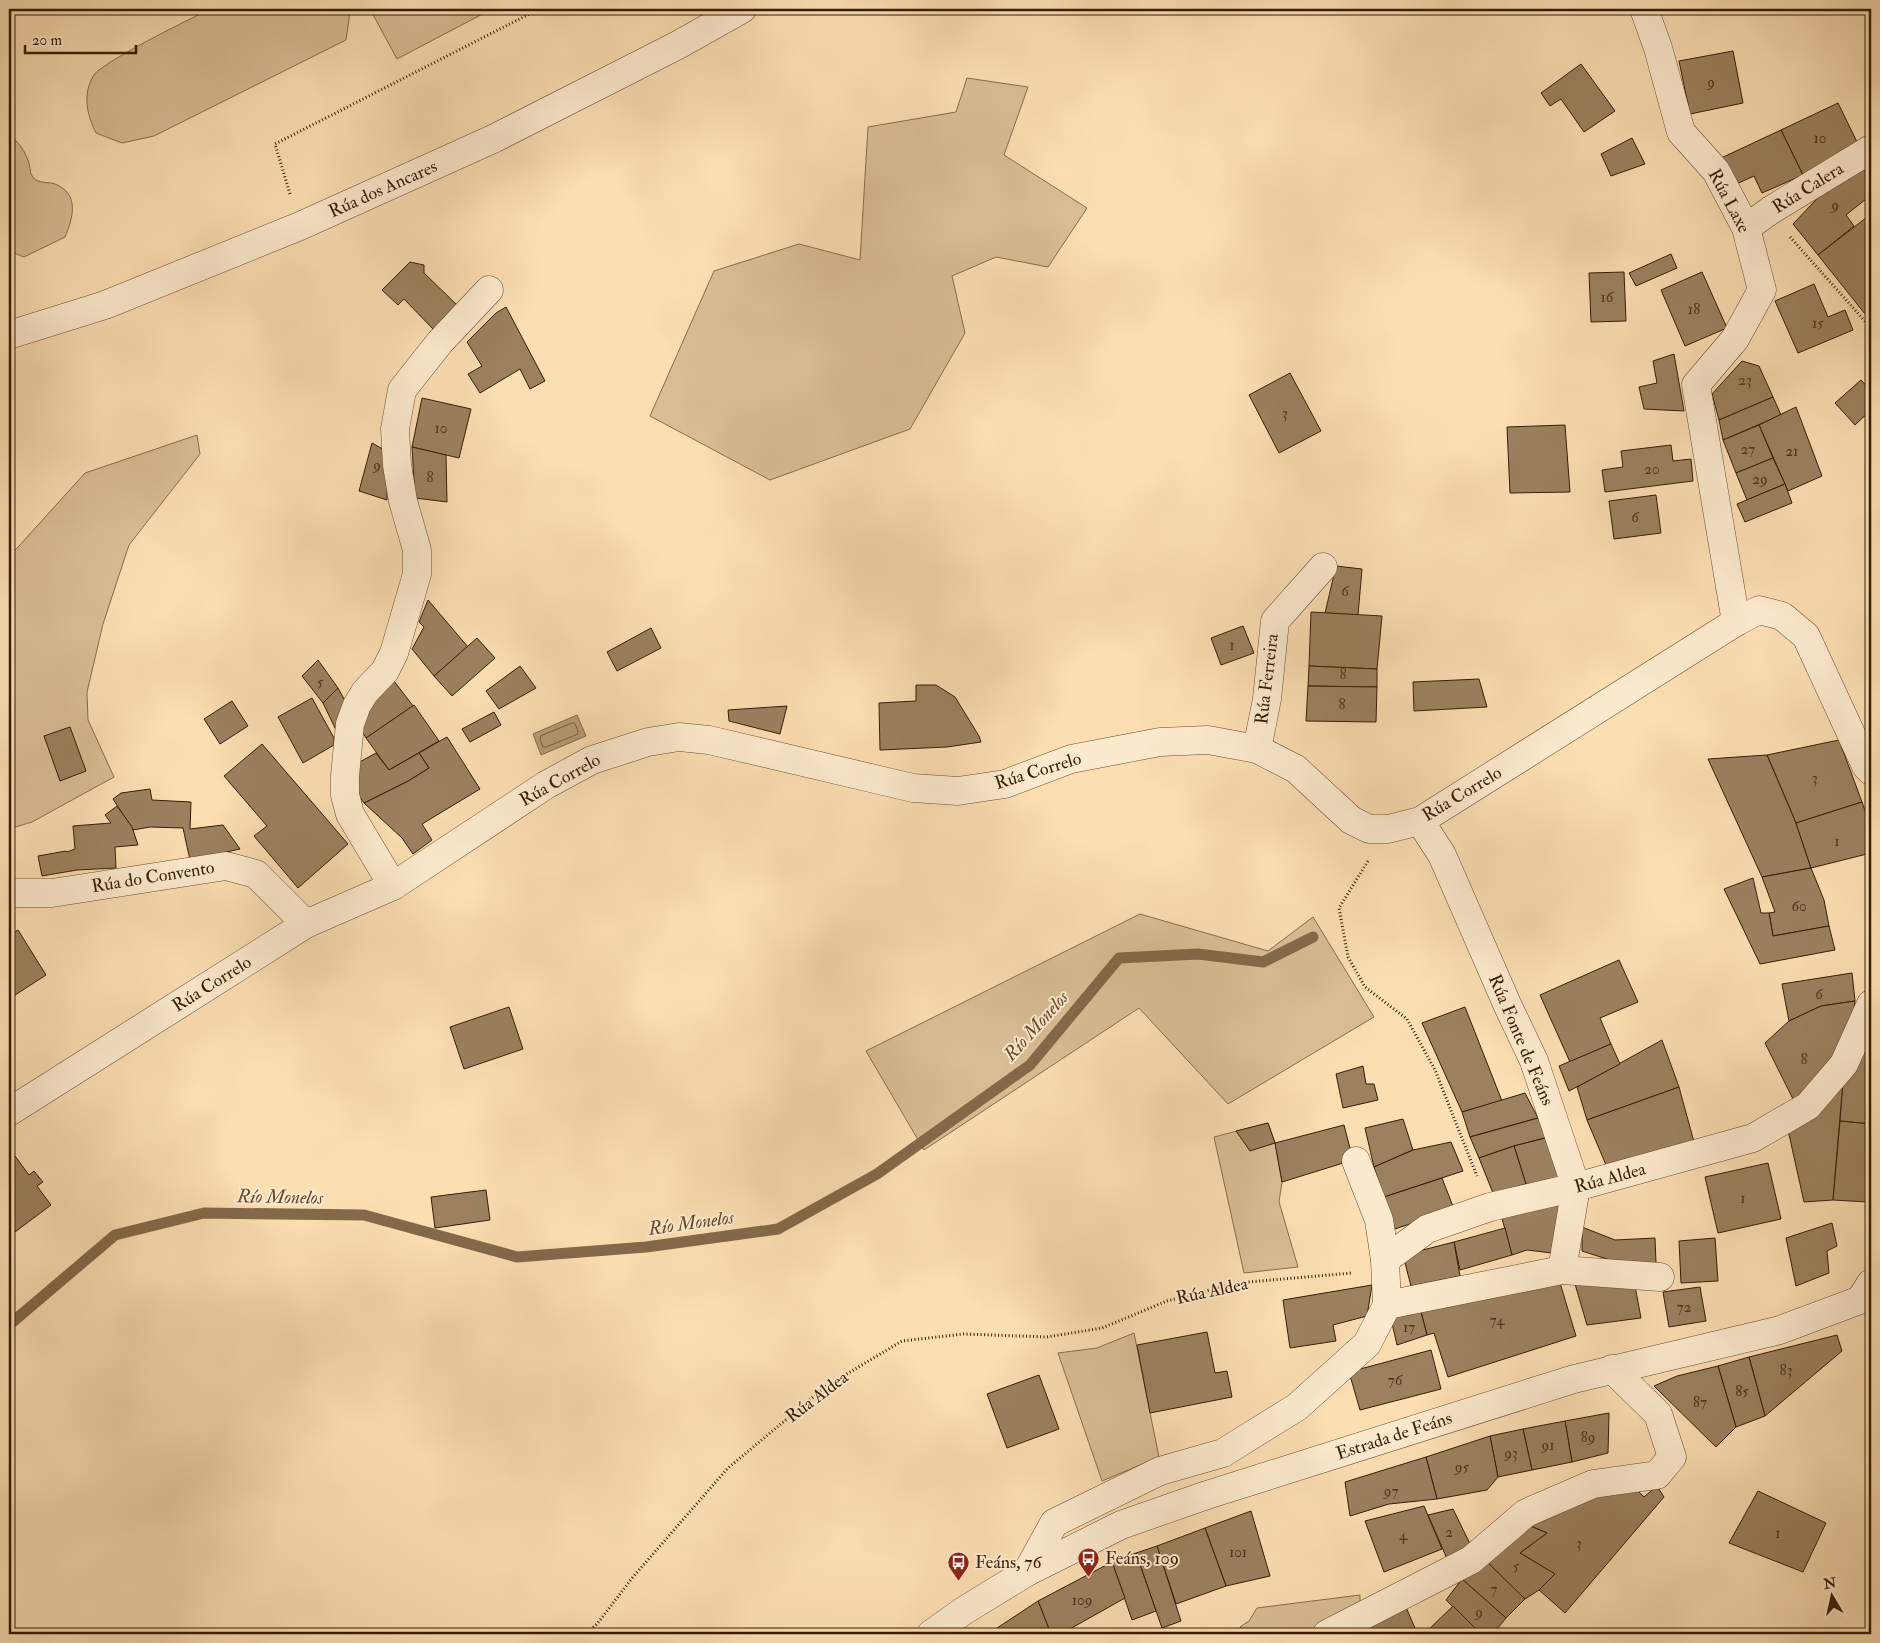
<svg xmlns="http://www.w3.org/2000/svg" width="1880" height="1643" font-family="'IM FELL Double Pica',serif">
	<rect width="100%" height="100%" fill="#fcdeb3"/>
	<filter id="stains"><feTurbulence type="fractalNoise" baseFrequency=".004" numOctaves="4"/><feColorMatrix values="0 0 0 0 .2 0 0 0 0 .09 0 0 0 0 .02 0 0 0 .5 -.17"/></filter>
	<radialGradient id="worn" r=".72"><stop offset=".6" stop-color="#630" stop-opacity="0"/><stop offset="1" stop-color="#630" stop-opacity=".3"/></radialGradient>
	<g fill="#dabd95" stroke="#886c4c">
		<path d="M210,9h138l2,3 -4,28 -192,96 -32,7 -26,-10c-9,-18 -14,-39 -2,-58 3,-5 10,-8 15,-12 32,-20 67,-37 101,-54z"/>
		<polygon points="370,9 492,9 397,59"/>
		<polygon points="967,78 1028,87 1004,155 1087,208 1048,267 996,257 952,276 965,333 910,429 770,480 650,416 714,271 799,244 860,260 868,127 956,112"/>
		<path d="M9,135c10,7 16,16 20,28 1,4 1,8 2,11 5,11 16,7 24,10 25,10 18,34 10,53l-41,20 -15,-6z"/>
		<polygon points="197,435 200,454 129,545 103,624 87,692 88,720 114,777 32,822 9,829 9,557 85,473"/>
		<polygon points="1140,914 1268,951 1313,917 1374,1017 1228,1104 1139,1008 924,1150 866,1051"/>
		<polygon points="1268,1123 1275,1143 1282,1182 1279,1202 1298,1267 1244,1273 1214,1137"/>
		<polygon points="1134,1333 1159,1457 1102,1481 1058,1353 1097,1348"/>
		<polygon points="1360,1595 1360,1608 1314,1634 1242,1634 1240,1627 1249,1621 1257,1608"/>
	</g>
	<polygon fill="#b89c77" stroke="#846949" points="577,715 586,736 541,755 533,734"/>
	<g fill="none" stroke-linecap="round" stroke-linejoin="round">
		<polygon stroke="#765c3d" stroke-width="1" points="573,723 575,724 578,731 578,734 546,747 543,747 540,739 541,736"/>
		<polyline stroke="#846949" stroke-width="11" points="9,1325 115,1235 204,1213 364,1215 517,1257 646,1247 778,1229 877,1174 1030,1065 1119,958 1198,954 1263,962 1313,937"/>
	</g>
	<g fill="#9c815f" stroke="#351c03">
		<polygon points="1733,51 1743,103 1690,114 1679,61"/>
		<polygon points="1581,64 1615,111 1584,132 1561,99 1550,106 1541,93"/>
		<polygon points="1838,103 1859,146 1803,175 1781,130"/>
		<polygon points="1781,130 1803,175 1762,193 1754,176 1732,186 1719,159"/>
		<polygon points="1632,138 1645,164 1611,176 1601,154"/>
		<polygon points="1871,165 1871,195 1846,215 1854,226 1818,255 1793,224 1831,184"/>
		<polygon points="1871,214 1871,308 1865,314 1818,255"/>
		<polygon points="1671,254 1677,268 1636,286 1629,273"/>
		<polygon points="410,262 424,265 424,273 457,305 433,329 404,299 398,305 382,290"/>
		<polygon points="1624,272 1626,321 1591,322 1589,273"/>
		<polygon points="1702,272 1727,328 1685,346 1661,290"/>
		<polygon points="1814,284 1828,317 1845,310 1853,330 1798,353 1775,301"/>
		<polygon points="506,307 545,381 530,389 520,369 480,393 468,374 482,366 467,342 496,313"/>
		<polygon points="1674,354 1684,411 1644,409 1639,387 1657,383 1653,361"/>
		<polygon points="1742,361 1759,366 1773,397 1719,420 1712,394"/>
		<polygon points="1290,373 1321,431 1279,453 1249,395"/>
		<polygon points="1861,380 1871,391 1871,410 1855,425 1835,403"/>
		<polygon points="1773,397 1781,415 1723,440 1719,420"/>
		<polygon points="422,398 471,409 459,458 412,447"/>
		<polygon points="1796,407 1822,476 1788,491 1759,425"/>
		<polygon points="1565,425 1570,492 1510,493 1507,427"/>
		<polygon points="1759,425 1773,458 1736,473 1723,440"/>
		<polygon points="372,443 388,452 387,500 359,491"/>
		<polygon points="1671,445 1673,461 1691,459 1693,481 1605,492 1602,470 1623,467 1621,451"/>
		<polygon points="412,447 446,455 447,502 415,498"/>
		<polygon points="1773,458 1785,484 1747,500 1736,473"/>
		<polygon points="1785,484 1792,503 1745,522 1737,504"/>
		<polygon points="1656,495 1661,533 1614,539 1609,501"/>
		<polygon points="1336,566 1362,569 1358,615 1325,613"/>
		<polygon points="428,600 468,647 434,676 412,649 424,627 419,622"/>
		<polygon points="1311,612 1382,616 1377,669 1309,666"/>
		<polygon points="1243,626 1254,653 1221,665 1211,638"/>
		<polygon points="651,628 661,648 617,671 607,652"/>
		<polygon points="477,638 495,658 452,696 434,676"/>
		<polygon points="318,660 338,688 323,703 302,676"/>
		<polygon points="520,666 536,688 499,709 486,691"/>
		<polygon points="1309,666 1377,669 1377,687 1308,686"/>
		<polygon points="391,677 413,706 366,738 358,725"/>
		<polygon points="1479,679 1487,707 1414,711 1413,682"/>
		<polygon points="916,685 936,685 955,697 979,736 981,742 947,747 880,750 879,703 916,701"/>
		<polygon points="1308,686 1377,687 1376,722 1306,721"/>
		<polygon points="338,688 348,706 336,730 323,703"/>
		<polygon points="312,698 334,738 334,745 303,763 278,717"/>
		<polygon points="232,701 248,726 220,744 204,719"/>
		<polygon points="414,705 439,741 389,770 366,738"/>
		<polygon points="787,706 780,734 729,721 728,710"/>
		<polygon points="494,712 501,725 470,742 462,729"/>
		<polygon points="70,727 86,771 60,781 44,736"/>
		<polygon points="447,737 480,789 422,824 432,840 413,854 402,838 364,803 408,781 429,768 419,753"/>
		<polygon points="1839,740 1862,802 1796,823 1767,755"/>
		<polygon points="262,744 348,844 298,888 254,836 267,826 224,776"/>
		<polygon points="376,753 389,770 419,753 429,768 408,781 364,803 353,788 356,764"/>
		<polygon points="1767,755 1796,823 1811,868 1762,877 1708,759"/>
		<polygon points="150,789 152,800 191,802 190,829 223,825 240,849 190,860 183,828 150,827 133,830 113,799 121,793"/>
		<polygon points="1862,802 1871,828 1871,853 1811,868 1796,823"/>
		<polygon points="117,806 132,827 138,845 115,847 116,868 77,870 42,876 38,856 66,851 67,852 75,849 73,826 111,823 105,815"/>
		<polygon points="1811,868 1824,900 1829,926 1773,936 1769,913 1775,912 1762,877"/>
		<polygon points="1753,878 1761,913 1769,913 1773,936 1829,926 1835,950 1760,964 1724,889"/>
		<polygon points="18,930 46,975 9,999 9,936"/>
		<polygon points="1619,960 1638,1002 1600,1018 1611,1044 1570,1062 1540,995"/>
		<polygon points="1852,973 1855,1001 1821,1006 1789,1021 1782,984"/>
		<polygon points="1855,1001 1853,1021 1825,1076 1794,1101 1765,1043 1789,1021 1821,1006"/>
		<polygon points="509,1007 523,1049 464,1069 450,1027"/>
		<polygon points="1465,1007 1502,1101 1462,1112 1422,1023"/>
		<polygon points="1662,1040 1679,1087 1587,1120 1577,1087"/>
		<polygon points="1611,1044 1620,1064 1569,1091 1559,1066"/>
		<polygon points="1866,1048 1871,1048 1871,1124 1840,1121 1843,1081"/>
		<polygon points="1363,1066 1366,1084 1374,1084 1378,1100 1343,1108 1336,1074"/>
		<polygon points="1843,1081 1833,1200 1804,1202 1788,1130"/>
		<polygon points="1679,1087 1694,1142 1606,1165 1587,1120"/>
		<polygon points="1525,1093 1538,1118 1470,1137 1462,1112"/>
		<polygon points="1538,1118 1549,1137 1514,1146 1479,1158 1470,1137"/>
		<polygon points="1403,1119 1413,1150 1374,1167 1365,1128"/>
		<polygon points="1840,1121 1871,1124 1871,1162 1867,1202 1833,1200"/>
		<polygon points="1268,1123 1275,1143 1250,1151 1236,1131"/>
		<polygon points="1344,1125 1353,1160 1282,1182 1275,1143"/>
		<polygon points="1549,1137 1562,1183 1527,1188 1514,1146"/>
		<polygon points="1451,1142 1463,1171 1384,1197 1374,1167 1413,1150"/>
		<polygon points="1514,1146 1526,1184 1493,1193 1479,1158"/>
		<polygon points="15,1156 29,1175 34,1171 43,1182 37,1186 51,1205 11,1235 9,1231 9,1161"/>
		<polygon points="1768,1163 1781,1219 1718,1233 1705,1177"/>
		<polygon points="1442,1178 1454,1209 1395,1229 1384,1197"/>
		<polygon points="486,1190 490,1220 435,1228 431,1197"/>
		<polygon points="1559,1205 1552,1253 1527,1250 1512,1255 1500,1211"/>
		<polygon points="1832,1223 1837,1246 1827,1251 1829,1273 1796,1286 1786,1238"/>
		<polygon points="1582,1227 1615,1240 1655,1238 1656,1263 1616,1262 1582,1251"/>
		<polygon points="1505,1228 1512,1255 1460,1270 1454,1242"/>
		<polygon points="1715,1238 1718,1281 1681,1283 1679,1241"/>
		<polygon points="1454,1242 1460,1276 1411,1286 1403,1255"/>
		<polygon points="1560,1283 1576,1336 1448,1377 1434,1333 1427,1335 1420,1308"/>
		<polygon points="1575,1284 1635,1286 1641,1318 1587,1325"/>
		<polygon points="1372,1285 1367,1316 1333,1325 1336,1341 1290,1348 1283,1300"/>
		<polygon points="1700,1287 1706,1321 1669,1327 1663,1292"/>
		<polygon points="1420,1308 1427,1335 1397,1345 1391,1319"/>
		<polygon points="1207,1332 1215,1373 1227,1371 1232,1397 1150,1413 1137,1345"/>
		<polygon points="1837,1335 1842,1351 1765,1416 1749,1357"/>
		<polygon points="1431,1350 1441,1389 1360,1410 1349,1372"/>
		<polygon points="1749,1357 1765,1416 1736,1427 1718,1366"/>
		<polygon points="1718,1366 1736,1427 1716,1447 1654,1386 1677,1376"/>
		<polygon points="1039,1375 1059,1429 1007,1448 987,1394"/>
		<polygon points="1609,1413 1608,1453 1572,1462 1565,1421"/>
		<polygon points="1565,1421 1572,1462 1532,1470 1523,1429"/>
		<polygon points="1523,1429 1532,1470 1498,1477 1490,1436"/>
		<polygon points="1490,1436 1498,1477 1487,1490 1437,1499 1426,1457"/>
		<polygon points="1426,1457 1437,1499 1389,1504 1350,1516 1345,1482"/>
		<polygon points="1633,1486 1644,1497 1657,1486 1664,1497 1565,1613 1539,1590 1555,1574 1520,1553 1547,1533 1528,1525 1561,1505"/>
		<polygon points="1758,1491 1826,1523 1803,1572 1729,1543"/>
		<polygon points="1424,1506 1442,1549 1384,1572 1365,1521"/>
		<polygon points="1453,1509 1472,1548 1448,1561 1428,1515"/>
		<polygon points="1251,1511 1270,1576 1226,1586 1205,1528"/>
		<polygon points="1528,1525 1547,1533 1520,1553 1555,1574 1539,1590 1525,1599 1483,1558"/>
		<polygon points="1205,1528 1226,1586 1176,1604 1157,1546"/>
		<polygon points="1157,1546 1181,1621 1162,1628 1136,1553"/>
		<polygon points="1136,1553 1156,1611 1132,1620 1112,1562"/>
		<polygon points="1483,1558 1525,1599 1506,1618 1462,1579"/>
		<polygon points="1112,1562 1125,1598 1061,1634 1051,1634 1038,1601"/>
		<polygon points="1462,1579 1506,1618 1493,1634 1481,1634 1446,1600"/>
		<polygon points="1038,1601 1051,1634 988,1634"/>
		<polygon points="1405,1605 1415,1628 1403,1634 1370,1634 1366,1626"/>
		<polygon points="1453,1606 1481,1634 1424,1634"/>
	</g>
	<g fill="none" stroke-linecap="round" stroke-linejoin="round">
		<defs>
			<g id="minor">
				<polyline points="1644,9 1658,48 1681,132 1716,171 1746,228 1762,290 1735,339 1696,385 1736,622"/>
				<polyline points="1746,228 1771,210 1871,149"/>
				<polyline points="9,335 105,305 300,226 493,139 678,45 742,9"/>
				<polyline points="1257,749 1267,699 1275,621 1323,567"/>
				<polyline points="1420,821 1442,855 1507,1004 1534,1061 1576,1187 1562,1270"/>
				<polyline points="393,886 350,814 345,795 345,776 350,724 357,705 365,692 385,671 394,653 417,574 417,550 403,501 397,465 395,429 402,390 440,342 489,290"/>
				<polyline points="9,893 52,893 226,866 256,874 306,924"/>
				<polyline points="9,1112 306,924 393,886 546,785 592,760 648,742 679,737 709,740 913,788 958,791 1005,784 1071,759 1160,742 1208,740 1257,749 1296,769 1351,820 1369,829 1388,829 1420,821 1736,622 1759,610 1782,616 1806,636 1866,766 1871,771"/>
				<polyline points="1385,1260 1427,1229 1490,1207 1576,1187 1753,1138 1808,1106 1844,1064 1871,1004"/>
				<polyline points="1387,1305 1562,1270 1660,1277"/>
				<polyline points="1027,1572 1054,1523 1160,1471 1223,1453 1297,1407 1367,1344 1387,1305 1385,1260 1379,1220 1356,1161"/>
				<polyline points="931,1634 965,1610 1027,1572 1121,1525 1207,1495 1574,1379 1780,1330 1860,1300 1871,1283"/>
				<polyline points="1327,1634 1471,1560 1526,1513 1593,1484 1657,1475 1672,1457 1658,1414 1612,1369"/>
			</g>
		</defs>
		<use href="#minor" stroke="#674c2f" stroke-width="29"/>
		<g stroke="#351c03" stroke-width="3" stroke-dasharray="1 2.5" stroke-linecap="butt">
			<polyline points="290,194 275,144 539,9"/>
			<polyline points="1790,237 1871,328"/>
			<polyline points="1368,861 1339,908 1348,957 1365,987 1407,1019 1435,1070 1477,1176"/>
			<polyline points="585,1634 597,1624 633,1577 727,1469 825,1387 902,1341 964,1334 1047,1337 1102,1328 1167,1301 1237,1283 1352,1273"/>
		</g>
		<use href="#minor" stroke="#fdeace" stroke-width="28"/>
	</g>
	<defs>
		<symbol id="bus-pin" viewBox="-11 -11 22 30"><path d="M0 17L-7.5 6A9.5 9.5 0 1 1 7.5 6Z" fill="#8f2418" stroke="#fdeace"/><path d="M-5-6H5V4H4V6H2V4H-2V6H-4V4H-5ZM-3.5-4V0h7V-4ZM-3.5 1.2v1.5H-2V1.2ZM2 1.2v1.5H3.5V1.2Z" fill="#fff"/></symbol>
	</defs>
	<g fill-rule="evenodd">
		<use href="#bus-pin" x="1076" y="1546" width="25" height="34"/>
		<use href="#bus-pin" x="946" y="1550" width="25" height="34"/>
	</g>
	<g text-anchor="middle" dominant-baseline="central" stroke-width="4" stroke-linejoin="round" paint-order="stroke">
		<g font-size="15" fill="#4f351a">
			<text x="1711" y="82">9</text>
			<text x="1820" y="138">10</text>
			<text x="1835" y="205">9</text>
			<text x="1607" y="297">16</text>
			<text x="1694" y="309">18</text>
			<text x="1818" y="323">15</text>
			<text x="1745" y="380">23</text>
			<text x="1285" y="413">3</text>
			<text x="441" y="428">10</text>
			<text x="1748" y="449">27</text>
			<text x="1792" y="451">21</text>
			<text x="377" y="465">9</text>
			<text x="1652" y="469">20</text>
			<text x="430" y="477">8</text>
			<text x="1760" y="479">29</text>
			<text x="1635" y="517">6</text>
			<text x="1345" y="591">6</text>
			<text x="1232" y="645">1</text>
			<text x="1343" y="674">8</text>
			<text x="320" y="682">5</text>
			<text x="1342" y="704">8</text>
			<text x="1815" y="778">3</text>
			<text x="1837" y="841">1</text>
			<text x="1799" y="906">60</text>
			<text x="1819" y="994">6</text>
			<text x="1804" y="1059">8</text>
			<text x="1743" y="1198">1</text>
			<text x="1684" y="1307">72</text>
			<text x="1497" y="1320">74</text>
			<text x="1409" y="1327">17</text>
			<text x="1786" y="1370">83</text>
			<text x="1395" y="1380">76</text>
			<text x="1742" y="1391">85</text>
			<text x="1700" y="1402">87</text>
			<text x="1588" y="1437">89</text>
			<text x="1548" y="1445">91</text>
			<text x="1511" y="1453">93</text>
			<text x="1462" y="1467">95</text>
			<text x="1391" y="1491">97</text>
			<text x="1449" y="1532">2</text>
			<text x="1778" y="1533">1</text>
			<text x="1403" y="1535">4</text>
			<text x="1579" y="1543">3</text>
			<text x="1238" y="1552">101</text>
			<text x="1516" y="1566">5</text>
			<text x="1494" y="1589">7</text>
			<text x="1082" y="1600">109</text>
			<text x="1479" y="1612">9</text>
		</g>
		<g font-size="18" fill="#351c03" stroke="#fdeace">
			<text transform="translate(1808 188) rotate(-32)">Rúa Calera</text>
			<text transform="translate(383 189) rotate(-24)">Rúa dos Ancares</text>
			<text transform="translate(1729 201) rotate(62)">Rúa Laxe</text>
			<text transform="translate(1267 679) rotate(-83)">Rúa Ferreira</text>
			<text transform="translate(1038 771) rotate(-17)">Rúa Correlo</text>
			<text transform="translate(560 780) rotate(-29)">Rúa Correlo</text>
			<text transform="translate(1462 794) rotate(-31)">Rúa Correlo</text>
			<text transform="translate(153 877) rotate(-9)">Rúa do Convento</text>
			<text transform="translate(212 984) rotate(-32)">Rúa Correlo</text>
			<text transform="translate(1521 1040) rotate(67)">Rúa Fonte de Feáns</text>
			<text transform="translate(1610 1178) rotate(-15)">Rúa Aldea</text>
			<text transform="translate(1212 1291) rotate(-12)">Rúa Aldea</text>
			<text transform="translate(817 1397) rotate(-37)">Rúa Aldea</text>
			<text transform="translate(1394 1436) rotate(-18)">Estrada de Feáns</text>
		</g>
		<g font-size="18" fill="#351c03" stroke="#fdeace" text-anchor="start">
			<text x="1105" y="1558">Feáns, 109</text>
			<text x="975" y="1562">Feáns, 76</text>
		</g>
		<g font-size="19" font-style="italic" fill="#63492c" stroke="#fdeace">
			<text transform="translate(1036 1026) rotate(-48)">Río Monelos</text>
			<text transform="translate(280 1197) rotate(1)">Río Monelos</text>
			<text transform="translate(691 1223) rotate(-8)">Río Monelos</text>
		</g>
	</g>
	<rect width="1880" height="1643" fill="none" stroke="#fcdeb3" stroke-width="30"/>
	<rect x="10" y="10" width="1860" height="1623" fill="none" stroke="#351c03" stroke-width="2.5"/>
	<rect x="15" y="15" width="1850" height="1613" fill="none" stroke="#351c03"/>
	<g transform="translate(1832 1596) rotate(351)" stroke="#fdeace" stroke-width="4" paint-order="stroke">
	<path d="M0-4L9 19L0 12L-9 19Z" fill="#351c03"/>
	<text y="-8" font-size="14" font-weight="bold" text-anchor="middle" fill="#351c03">N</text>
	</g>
	<path d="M25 45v8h111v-8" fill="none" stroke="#351c03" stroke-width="2.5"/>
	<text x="32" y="45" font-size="15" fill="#351c03" stroke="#fdeace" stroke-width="4" paint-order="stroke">20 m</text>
	<rect width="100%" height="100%" filter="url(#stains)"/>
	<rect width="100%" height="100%" fill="url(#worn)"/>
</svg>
